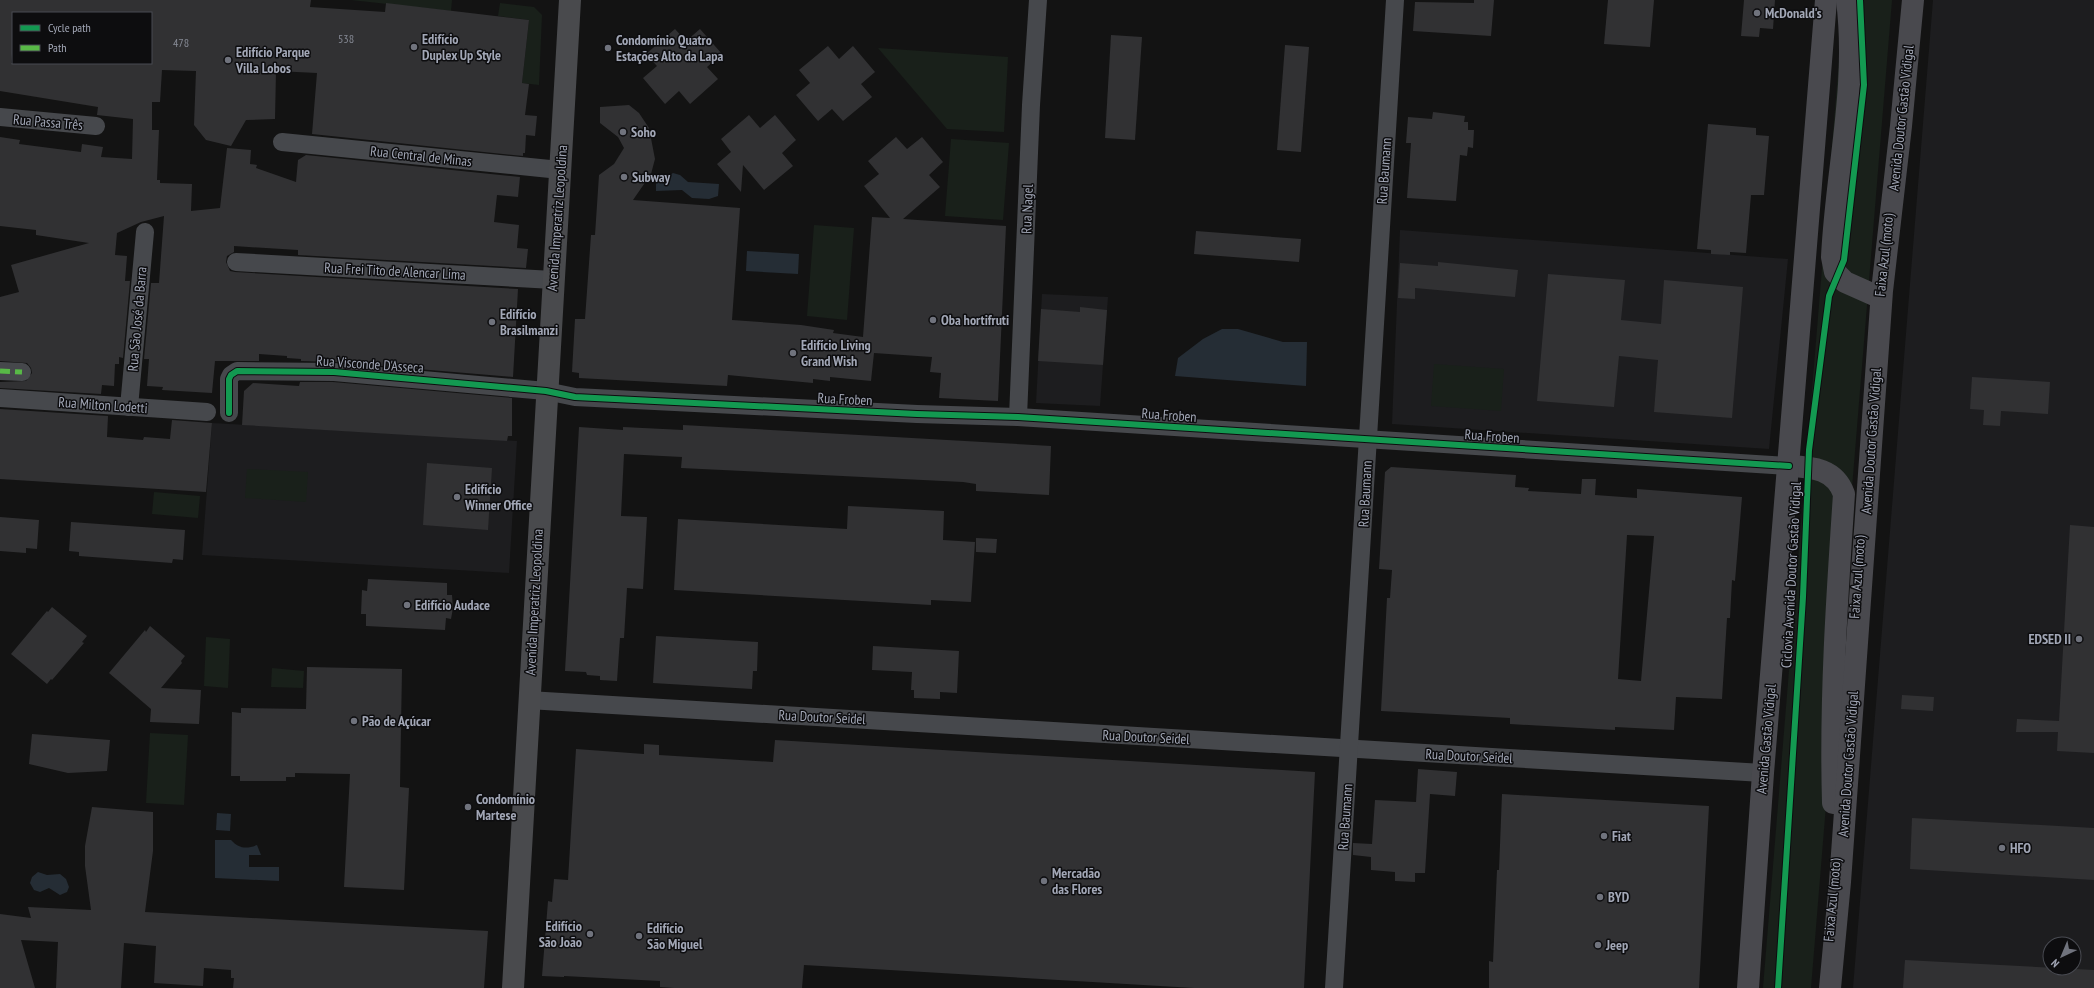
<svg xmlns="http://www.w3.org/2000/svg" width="2094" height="988" font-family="'PT Sans Narrow',sans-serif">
	<rect width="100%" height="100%" fill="#131313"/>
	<g fill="#1d1d1f" fill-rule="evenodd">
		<path d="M1933,0h161v988h-241zM2050,944h24v24h-24z"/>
		<polygon points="1400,230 1788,259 1769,449 1392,424"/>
		<polygon points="1042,294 1108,297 1100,406 1036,403"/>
		<polygon points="212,423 517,441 509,573 202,555"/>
	</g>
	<g fill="#19201a">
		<polygon points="351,0 452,0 451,11"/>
		<polygon points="1844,0 1892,0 1811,988 1763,988"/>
		<polygon points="500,3 534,7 542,15 539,85 522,83 529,20 498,16"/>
		<polygon points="878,48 1008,57 1004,132 947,129"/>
		<polygon points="951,139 1009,143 1003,220 945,216"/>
		<polygon points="814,225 854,228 847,320 807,316"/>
		<polygon points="1434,364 1504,369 1501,411 1431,406"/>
		<polygon points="247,469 308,472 306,502 245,498"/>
		<polygon points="154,492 200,496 198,518 152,514"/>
		<polygon points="206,637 230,639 228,688 204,686"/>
		<polygon points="272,668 304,671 303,688 271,687"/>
		<polygon points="150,733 188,735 184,805 146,803"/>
	</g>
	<g fill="#252d35">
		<polygon points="673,173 680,175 688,182 719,184 718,196 709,199 692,198 682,190 656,191 656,179 664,179"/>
		<polygon points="747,251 799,254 798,274 746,271"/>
		<polygon points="1222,329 1238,329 1283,342 1307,342 1306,386 1175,376 1178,358 1203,339"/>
		<polygon points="217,813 231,814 230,831 216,830"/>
		<path d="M215,840h16c8,9 16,9 26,5l4,10h-12v12h30v14l-64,-3z"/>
		<polygon points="38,872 47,875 60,874 66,879 69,887 67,892 60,895 49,888 40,892 34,890 30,883 32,877"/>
	</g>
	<g fill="#313133" fill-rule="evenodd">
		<path d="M0,0h311l-1,7 75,5 1,-9 143,17 -7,63 7,1 -4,31 12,1 -2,20 -9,-1 -1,18h-2v3l-211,-22 5,-61 -41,-2 -1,48 -29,1 -15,26 -25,-6 -12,-15 2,-54 -34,-1 -2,32h-8v28h7l-2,50h3v3l32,1 -1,27 29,-3 7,-60 24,2 -1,14 7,1 -1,3 40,14 2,-22 8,-5 214,22 -2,20 -21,-2 -3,27 25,3 -2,23 11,1 -2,19 -228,-13v-5l-64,-4v6l-7,4 -1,6 4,9 5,1 283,17 -5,88 -178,-15 -34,-1v-2l-14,-1v-2l-28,-2v7h-44l-3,32 -50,-3 1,-3 -16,-1 2,-27h-5l7,-76h8l5,-67 -23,6 -24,11 -2,22 12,1 -2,25h5l-7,77 -4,-1v7h-4l-1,22 -12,-1 -1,9 -101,-6v-6l26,-1 6,-8 -1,-5 -4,-5 -27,-2v-64l19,-5 -8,-27 78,-22 -53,-8v-5l-36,-4v-89l20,3 -1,4 62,8 1,-8 21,3 -2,10 31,2 1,-40 -36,-4 1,-8 -98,-16zM13,13h138v50h-140l2,-19z"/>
		<polygon points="1474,0 1494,0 1491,36 1413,31 1415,2 1474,3"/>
		<polygon points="1608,0 1654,0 1650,47 1604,44"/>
		<polygon points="1744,0 1775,0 1773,29 1760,28 1759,37 1741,36"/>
		<polygon points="675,29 686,41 700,29 722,54 707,67 718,79 690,104 679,91 665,104 643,78 657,66 646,54"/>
		<polygon points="1111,35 1142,37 1135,140 1105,138"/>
		<polygon points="1285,45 1309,47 1301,152 1277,150"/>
		<polygon points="828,46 839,59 853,46 875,72 861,84 872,97 843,121 832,109 818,121 796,95 810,83 799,70"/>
		<polygon points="629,105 639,113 649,128 655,159 651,174 633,200 740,208 732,320 801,325 834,330 833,333 863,337 872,217 890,218 864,186 879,174 868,161 896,137 907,149 922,137 943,162 929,175 940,187 903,219 1006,226 998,401 939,398 941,373 930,372 932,357 874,353 871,381 830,377 830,381 813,379 813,383 728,375 727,386 579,378 579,373 572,372 575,319 585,319 591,235 595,235 599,175 614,164 624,148 618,137 600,123 600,107"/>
		<polygon points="1433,112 1465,116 1464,122 1468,122 1468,130 1474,130 1473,148 1468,147 1467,156 1460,155 1456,201 1407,198 1411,143 1406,143 1408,117 1432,119"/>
		<polygon points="749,115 760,128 775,115 796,140 782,153 793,166 764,190 743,165 741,192 717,164 731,152 721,139"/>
		<polygon points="1708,124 1756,128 1756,135 1769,136 1764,195 1751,195 1746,253 1730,252 1730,255 1711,254 1711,250 1697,249"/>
		<polygon points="1196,231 1301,239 1299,262 1194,254"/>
		<polygon points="1438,262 1518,270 1515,297 1415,288 1415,299 1398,298 1400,263 1438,266"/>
		<polygon points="1548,274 1625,280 1621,320 1661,324 1664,280 1743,287 1732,418 1654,412 1658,360 1619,356 1614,407 1537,401"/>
		<polygon points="1080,307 1107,310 1103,365 1038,361 1041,309 1080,312"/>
		<polygon points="1972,377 2050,382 2048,414 2001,411 2000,426 1983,425 1984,410 1970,409"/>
		<polygon points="300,382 333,382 512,398 512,436 508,436 507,441 242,425 244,391 253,383 299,386"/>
		<polygon points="0,409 108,416 107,437 143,440 144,437 170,439 172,420 212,423 206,492 0,479"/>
		<polygon points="683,425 1051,446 1049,495 976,491 976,484 963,482 681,468 682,457 624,454 621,516 647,517 643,589 627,588 624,638 620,638 617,681 600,680 600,676 587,675 586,672 565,671 579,427 623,430 623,427 683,430"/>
		<polygon points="427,463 492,468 488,530 423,525"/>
		<path d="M1391,467l125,8 -1,12 14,1 -1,3 53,3 1,-15h14l-1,16 42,3v-9l105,8 -7,84 -3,-1 -2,38h-3l-5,81 -46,-2 -2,33 -59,-3v3l-105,-6v-6l-129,-7 6,-113h3l2,-28 -13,-1 6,-97zM1627,535l27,1 -13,145 -23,-2z"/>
		<polygon points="848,506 944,511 943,540 975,542 971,602 931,600 931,605 674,590 678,519 847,529"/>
		<polygon points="0,517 39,520 37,549 26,548 26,553 0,551"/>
		<polygon points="71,522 185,530 183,560 173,559 172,563 79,556 79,552 69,551"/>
		<polygon points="2070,525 2094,527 2094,753 2057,751 2058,732 2016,732 2017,719 2059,721"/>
		<polygon points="976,538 997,539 996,553 976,552"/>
		<polygon points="368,579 447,583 447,595 452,595 453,608 451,619 446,618 445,630 366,626 366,614 361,614 362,590 367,591"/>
		<polygon points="52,607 87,636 82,642 84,643 52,680 51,679 47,684 11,654 47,611 48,612"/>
		<polygon points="150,626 185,656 181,661 182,663 161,688 201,690 199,724 150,722 151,709 109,673 145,630 146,632"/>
		<polygon points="656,636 758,642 757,671 753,671 752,689 653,683"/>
		<polygon points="873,646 959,651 957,693 940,692 940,699 914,698 914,690 911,690 912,672 872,670"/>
		<polygon points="307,667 402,669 400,787 409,788 404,890 344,887 350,774 295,773 295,777 286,777 286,781 240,781 240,776 231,776 232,712 241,713 241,708 306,709"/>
		<polygon points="1902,695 1934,697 1933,711 1901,709"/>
		<polygon points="32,734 110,740 107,771 68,773 29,764"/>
		<polygon points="775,740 1315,772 1304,988 1194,988 804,965 802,988 674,988 660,987 660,981 564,976 564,977 542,976 548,901 552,902 554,879 568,880 576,749 644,754 644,744 659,745 659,755 773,762"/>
		<polygon points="1418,769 1457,772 1455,796 1430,794 1425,873 1415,873 1415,882 1395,881 1395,872 1371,870 1371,857 1353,855 1353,843 1372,844 1375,800 1416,802"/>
		<polygon points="1502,794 1709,806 1699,988 1489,988 1489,961 1493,962 1497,870 1499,870"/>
		<polygon points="92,807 153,812 153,851 145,912 488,931 484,988 233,988 234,978 231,978 231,970 204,968 203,986 154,983 156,946 124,943 121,988 56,988 58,942 21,940 35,988 0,988 0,914 31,918 28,907 91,910 85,866 85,846"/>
		<polygon points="1912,818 2094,828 2094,880 1910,869"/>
		<polygon points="1905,960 2094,970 2094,988 1903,988"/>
	</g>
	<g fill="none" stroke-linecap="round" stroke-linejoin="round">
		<g stroke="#46484c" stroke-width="18">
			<polyline points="0,117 96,126"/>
			<polyline points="282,142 560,170"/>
			<polyline points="236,262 553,280"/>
			<polyline points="0,371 22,372"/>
			<polyline points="0,398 207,412"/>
			<polyline points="129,407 145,232"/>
			<polyline points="229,413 229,379 231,375 237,371 334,372 546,391 575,397 917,414 1018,417 1789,466"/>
			<polyline points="1018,417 1031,105 1038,0"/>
			<polyline points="528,700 1763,773"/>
			<polyline points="1334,988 1395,0"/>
		</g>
		<polyline stroke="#494a4d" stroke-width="22" points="513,988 570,0"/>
		<g stroke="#49494e" stroke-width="22">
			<path d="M1847,0c11,87 -11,171 -15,257l3,15 10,10 36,16"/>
			<path d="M1789,466c24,1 46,3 55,28 -7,103 -14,206 -11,309"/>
			<polyline points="1748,988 1763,773 1826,0"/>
			<polyline points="1830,988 1840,882 1882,291 1901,126 1913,0"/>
		</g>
		<polyline stroke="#58b947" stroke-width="5" stroke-dasharray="10 5" stroke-linecap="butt" points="0,371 22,372"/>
		<defs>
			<g id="cycleway">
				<polyline points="229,413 229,379 231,375 237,371 334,372 546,391 575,397 917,414 1018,417 1789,466"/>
				<polyline points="1778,988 1803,597 1809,450 1829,296 1844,260 1864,85 1860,0"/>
			</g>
		</defs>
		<use href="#cycleway" stroke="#0d0d0f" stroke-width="8"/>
		<use href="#cycleway" stroke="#139951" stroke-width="6"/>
	</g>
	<g fill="#70737d" stroke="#0d0d0f" stroke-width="1.5">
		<circle cx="1757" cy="13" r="4"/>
		<circle cx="414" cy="47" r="4"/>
		<circle cx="608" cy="48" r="4"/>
		<circle cx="228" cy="60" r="4"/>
		<circle cx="623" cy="132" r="4"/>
		<circle cx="624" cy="177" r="4"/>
		<circle cx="933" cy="320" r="4"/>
		<circle cx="492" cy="322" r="4"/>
		<circle cx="793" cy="353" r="4"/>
		<circle cx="457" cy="497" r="4"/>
		<circle cx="407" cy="605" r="4"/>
		<circle cx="2079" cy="639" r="4"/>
		<circle cx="354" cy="721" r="4"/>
		<circle cx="468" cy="807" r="4"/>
		<circle cx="1604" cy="836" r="4"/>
		<circle cx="2002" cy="848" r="4"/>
		<circle cx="1044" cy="881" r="4"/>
		<circle cx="1600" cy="897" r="4"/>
		<circle cx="590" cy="934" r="4"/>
		<circle cx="639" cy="936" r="4"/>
		<circle cx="1598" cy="945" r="4"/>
	</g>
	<g text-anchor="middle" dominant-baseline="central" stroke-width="3" stroke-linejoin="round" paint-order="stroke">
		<g font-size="12" fill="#868a95">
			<text x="346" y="38">538</text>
			<text x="181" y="42">478</text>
		</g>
		<g font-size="14" font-weight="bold" fill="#a2a7b6" stroke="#0d0d0f" text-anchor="start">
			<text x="1765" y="13">McDonald's</text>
			<text x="422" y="39">Edifício<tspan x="422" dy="16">Duplex Up Style</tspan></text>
			<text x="616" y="40">Condomínio Quatro<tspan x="616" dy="16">Estações Alto da Lapa</tspan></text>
			<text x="236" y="52">Edifício Parque<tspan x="236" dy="16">Villa Lobos</tspan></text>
			<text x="631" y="132">Soho</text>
			<text x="632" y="177">Subway</text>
			<text x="500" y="314">Edifício<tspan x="500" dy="16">Brasilmanzi</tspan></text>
			<text x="941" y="320">Oba hortifruti</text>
			<text x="801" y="345">Edifício Living<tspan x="801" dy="16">Grand Wish</tspan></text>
			<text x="465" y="489">Edifício<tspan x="465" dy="16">Winner Office</tspan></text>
			<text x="415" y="605">Edifício Audace</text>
			<text x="2071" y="639" text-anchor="end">EDSED II</text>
			<text x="362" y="721">Pão de Açúcar</text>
			<text x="476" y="799">Condomínio<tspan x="476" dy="16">Martese</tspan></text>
			<text x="1612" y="836">Fiat</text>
			<text x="2010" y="848">HFO</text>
			<text x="1052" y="873">Mercadão<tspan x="1052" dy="16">das Flores</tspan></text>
			<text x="1608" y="897">BYD</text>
			<text x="582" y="926" text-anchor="end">Edifício<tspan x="582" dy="16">São João</tspan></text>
			<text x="647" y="928">Edifício<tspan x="647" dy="16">São Miguel</tspan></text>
			<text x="1606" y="945">Jeep</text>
		</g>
		<g font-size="14" fill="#a2a7b6" stroke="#0d0d0f">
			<text transform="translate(1901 118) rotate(-84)">Avenida Doutor Gastão Vidigal</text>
			<text transform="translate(48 122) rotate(5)">Rua Passa Três</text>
			<text transform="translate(421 156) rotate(6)">Rua Central de Minas</text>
			<text transform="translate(1384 171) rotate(-86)">Rua Baumann</text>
			<text transform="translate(1027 209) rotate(-88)">Rua Nagel</text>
			<text transform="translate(557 218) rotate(-86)">Avenida Imperatriz Leopoldina</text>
			<text transform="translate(1884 255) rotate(-84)">Faixa Azul (moto)</text>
			<text transform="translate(395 271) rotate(3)">Rua Frei Tito de Alencar Lima</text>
			<text transform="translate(137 319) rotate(-85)">Rua São José da Barra</text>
			<text transform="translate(370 364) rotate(4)">Rua Visconde D'Asseca</text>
			<text transform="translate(845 399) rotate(3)">Rua Froben</text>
			<text transform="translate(103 405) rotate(4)">Rua Milton Lodetti</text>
			<text transform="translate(1169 415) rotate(4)">Rua Froben</text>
			<text transform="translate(1492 436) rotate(4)">Rua Froben</text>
			<text transform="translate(1871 441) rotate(-86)">Avenida Doutor Gastão Vidigal</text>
			<text transform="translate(1365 494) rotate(-87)">Rua Baumann</text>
			<text transform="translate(1791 575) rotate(-87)">Ciclovia Avenida Doutor Gastão Vidigal</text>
			<text transform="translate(1857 577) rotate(-86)">Faixa Azul (moto)</text>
			<text transform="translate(534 602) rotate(-87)">Avenida Imperatriz Leopoldina</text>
			<text transform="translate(822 717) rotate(3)">Rua Doutor Seidel</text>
			<text transform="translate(1146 737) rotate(3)">Rua Doutor Seidel</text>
			<text transform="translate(1766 739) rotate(-85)">Avenida Gastão Vidigal</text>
			<text transform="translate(1469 756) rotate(3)">Rua Doutor Seidel</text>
			<text transform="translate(1848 764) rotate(-86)">Avenida Doutor Gastão Vidigal</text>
			<text transform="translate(1345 817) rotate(-86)">Rua Baumann</text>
			<text transform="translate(1832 900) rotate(-85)">Faixa Azul (moto)</text>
		</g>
	</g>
	<rect x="12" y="12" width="140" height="52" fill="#0d0d0f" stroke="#494b52"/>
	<rect x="20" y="25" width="20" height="6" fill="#139951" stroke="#494b52"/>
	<text x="48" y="32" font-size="12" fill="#a2a7b6">Cycle path</text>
	<rect x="20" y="45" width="20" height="6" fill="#58b947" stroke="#494b52"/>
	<text x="48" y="52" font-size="12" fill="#a2a7b6">Path</text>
	<g transform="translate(2062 956) rotate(224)"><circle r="19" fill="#0d0d0f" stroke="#494b52"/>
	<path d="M0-3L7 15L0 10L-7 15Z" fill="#70737d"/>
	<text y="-6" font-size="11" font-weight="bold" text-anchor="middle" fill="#a2a7b6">N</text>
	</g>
</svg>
